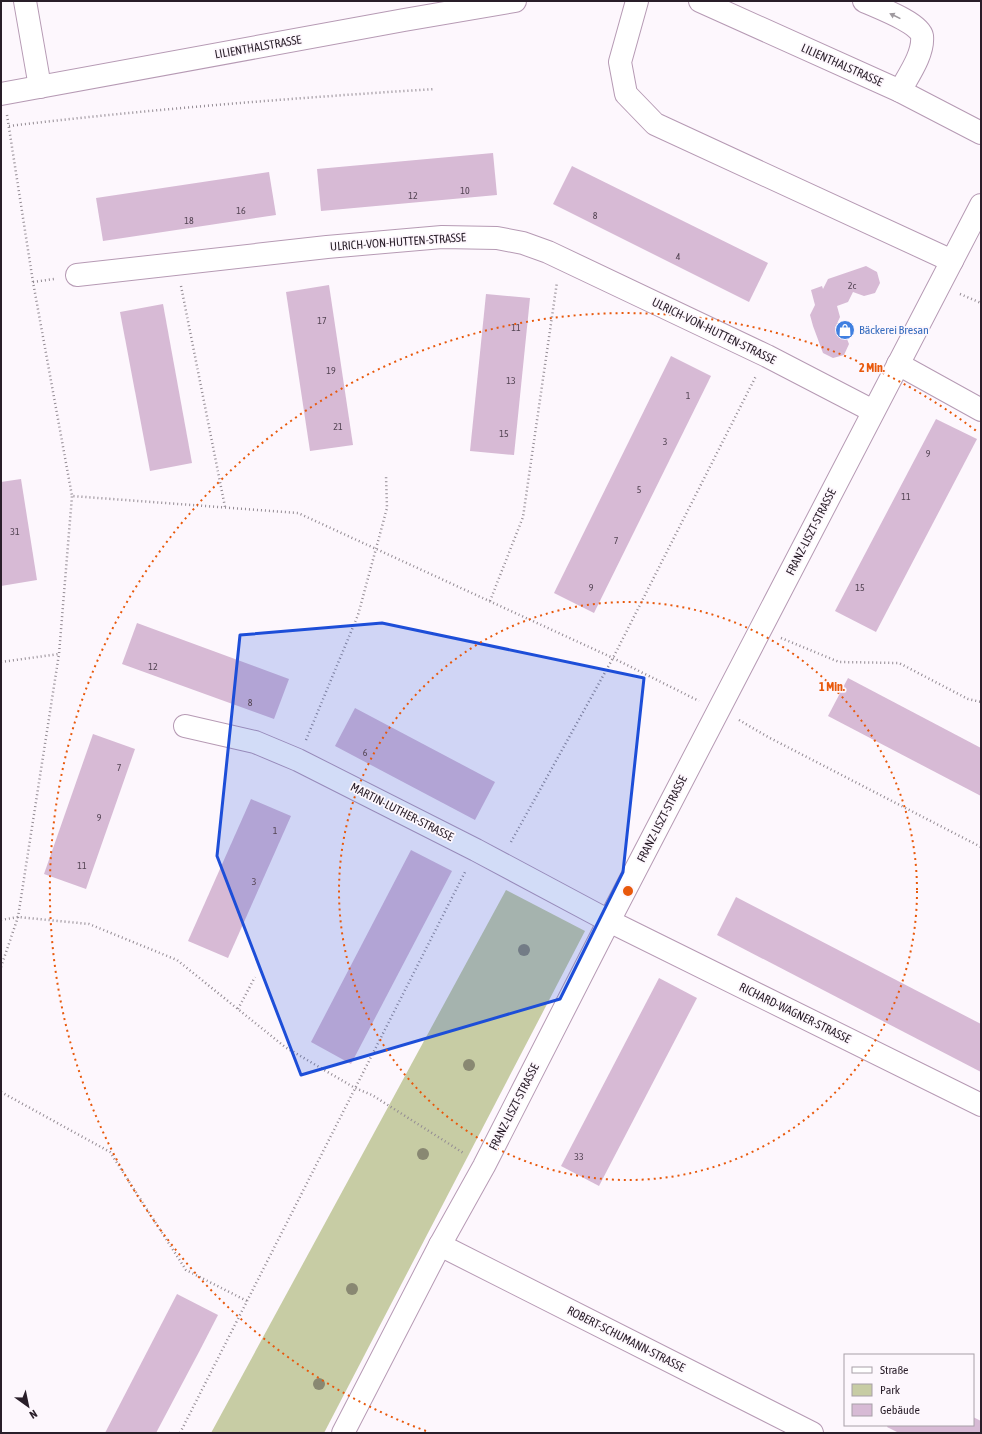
<svg xmlns="http://www.w3.org/2000/svg" width="982" height="1434" font-family="'Asap Condensed',sans-serif">
	<rect width="100%" height="100%" fill="#fdf7fd"/>
	<polygon fill="#c7cca4" points="506,890 585,931 324,1433 211,1433"/>
	<g fill="#d7bad5">
		<polygon points="493,153 497,195 321,211 317,169"/>
		<polygon points="572,166 768,263 749,302 553,204"/>
		<polygon points="269,172 276,215 103,241 96,198"/>
		<polygon points="866,266 877,272 880,283 875,293 864,296 853,292 848,302 837,306 840,317 835,328 845,334 849,344 844,355 833,358 823,353 813,326 810,315 815,305 811,290 822,286 823,289 828,279"/>
		<polygon points="329,285 353,445 310,451 286,292"/>
		<polygon points="486,294 530,298 514,455 470,451"/>
		<polygon points="163,304 192,463 150,471 120,312"/>
		<polygon points="671,356 711,376 594,613 554,593"/>
		<polygon points="936,419 977,439 876,632 835,611"/>
		<polygon points="21,479 37,580 1,586 1,482"/>
		<polygon points="137,623 289,679 274,719 122,664"/>
		<polygon points="848,678 981,748 981,796 828,716"/>
		<polygon points="355,708 495,782 475,820 335,746"/>
		<polygon points="93,734 135,749 86,889 44,874"/>
		<polygon points="251,799 291,816 228,958 188,941"/>
		<polygon points="411,850 452,871 351,1064 311,1042"/>
		<polygon points="736,897 981,1024 981,1072 717,935"/>
		<polygon points="659,978 697,998 599,1186 561,1166"/>
		<polygon points="177,1294 218,1315 200,1350 156,1433 105,1433"/>
		<polygon points="973,1417 981,1421 981,1433 899,1433 887,1427 888,1425 973,1425"/>
	</g>
	<g fill="none" stroke-linecap="round" stroke-linejoin="round">
		<defs>
			<g id="minor">
				<polyline points="25,1 40,87"/>
				<polyline points="637,1 620,62 626,94 655,124 952,261"/>
				<polyline points="700,1 900,91 981,133"/>
				<path d="M864,1c13,6 56,22 58,35 2,18 -14,40 -22,55"/>
				<polyline points="1,94 404,20 515,1"/>
				<polyline points="77,275 327,247 442,237 497,238 523,243 548,252 767,356 873,411"/>
				<polyline points="898,364 981,410"/>
				<polyline points="185,726 255,742 298,760 476,850 609,921 981,1105"/>
				<polyline points="440,1245 812,1433"/>
				<polyline points="343,1433 440,1245 484,1166 609,921 981,205"/>
			</g>
		</defs>
		<use href="#minor" stroke="#b69ab4" stroke-width="24"/>
		<g stroke="#938b93" stroke-width="2.5" stroke-dasharray="1 3" stroke-linecap="butt">
			<polyline points="7,115 33,282 72,496 298,513 613,658 699,701"/>
			<path d="M9,126c142,-17 284,-28 426,-37"/>
			<polyline points="33,282 54,279"/>
			<polyline points="181,286 225,507"/>
			<polyline points="960,294 981,303"/>
			<polyline points="490,601 523,517 557,282"/>
			<polyline points="781,638 839,662 899,663 968,699 981,702"/>
			<polyline points="1,662 59,654"/>
			<polyline points="739,720 768,737 981,847"/>
			<polyline points="306,740 358,615 387,508 386,475"/>
			<polyline points="511,842 613,658 756,376"/>
			<polyline points="1,920 18,917 89,924 177,960 285,1047 355,1088 372,1095 465,1154"/>
			<polyline points="1,967 18,917 59,654 72,496"/>
			<polyline points="238,1009 255,977"/>
			<polyline points="1,1092 110,1152 186,1270 247,1301"/>
			<polyline points="180,1433 466,870"/>
		</g>
		<use href="#minor" stroke="#fff" stroke-width="22"/>
	</g>
	<g fill="#898872">
		<circle cx="524" cy="950" r="6"/>
		<circle cx="469" cy="1065" r="6"/>
		<circle cx="423" cy="1154" r="6"/>
		<circle cx="352" cy="1289" r="6"/>
		<circle cx="319" cy="1384" r="6"/>
	</g>
	<defs><path id="oneway-solid" d="M-6-.8H1V-3.2L6.5 0L1 3.2V.8H-6Z"/></defs>
	<use fill="#9f9a9f" href="#oneway-solid" transform="translate(895 16) rotate(-154)"/>
	<path fill="#1d4ed8" fill-opacity="0.2" stroke="#1d4ed8" stroke-width="3" stroke-linejoin="round" d="M382,623l262,55 -21,194 -63,127 -259,76 -84,-219 23,-221z"/>
	<g fill="none" stroke="#e8590c" stroke-width="2" stroke-dasharray="2 4">
		<circle cx="628" cy="891" r="289"/>
		<path d="M426 1431A577 577 0 1 1 979 433"/>
	</g>
	<defs>
		<symbol id="shop-disc" viewBox="-11 -11 22 22"><circle r="9.5" fill="#3f7fe0" stroke="#fdf7fd"/><path d="M-5-2.5h2.3a2.7 3.5 0 0 1 5.4 0H5L5.5 6h-11ZM-1.5-2.5h3a1.5 2.3 0 0 0-3 0Z" fill="#fff"/></symbol>
	</defs>
	<g fill-rule="evenodd">
		<use href="#shop-disc" x="834" y="319" width="22" height="22"/>
	</g>
	<g text-anchor="middle" dominant-baseline="central" stroke-width="3.5" stroke-linejoin="round" paint-order="stroke">
		<g font-size="10" fill="#544554">
			<text x="465" y="190">10</text>
			<text x="413" y="195">12</text>
			<text x="241" y="210">16</text>
			<text x="595" y="215">8</text>
			<text x="189" y="220">18</text>
			<text x="678" y="256">4</text>
			<text x="852" y="285">2c</text>
			<text x="322" y="320">17</text>
			<text x="516" y="327">11</text>
			<text x="331" y="370">19</text>
			<text x="511" y="380">13</text>
			<text x="688" y="395">1</text>
			<text x="338" y="426">21</text>
			<text x="504" y="433">15</text>
			<text x="665" y="441">3</text>
			<text x="928" y="453">9</text>
			<text x="639" y="489">5</text>
			<text x="906" y="496">11</text>
			<text x="15" y="531">31</text>
			<text x="616" y="540">7</text>
			<text x="591" y="587">9</text>
			<text x="860" y="587">15</text>
			<text x="153" y="666">12</text>
			<text x="250" y="702">8</text>
			<text x="365" y="752">6</text>
			<text x="119" y="767">7</text>
			<text x="99" y="817">9</text>
			<text x="275" y="830">1</text>
			<text x="82" y="865">11</text>
			<text x="254" y="881">3</text>
			<text x="579" y="1156">33</text>
		</g>
		<g font-size="12" fill="#291e29" stroke="#fdf7fd">
			<text transform="translate(258 47) rotate(-10)">LILIENTHALSTRASSE</text>
			<text transform="translate(842 65) rotate(24)">LILIENTHALSTRASSE</text>
			<text transform="translate(398 242) rotate(-4)">ULRICH-VON-HUTTEN-STRASSE</text>
			<text transform="translate(714 331) rotate(26)">ULRICH-VON-HUTTEN-STRASSE</text>
			<text transform="translate(811 532) rotate(-63)">FRANZ-LISZT-STRASSE</text>
			<text transform="translate(402 812) rotate(27)">MARTIN-LUTHER-STRASSE</text>
			<text transform="translate(662 819) rotate(-63)">FRANZ-LISZT-STRASSE</text>
			<text transform="translate(795 1013) rotate(26)">RICHARD-WAGNER-STRASSE</text>
			<text transform="translate(514 1107) rotate(-63)">FRANZ-LISZT-STRASSE</text>
			<text transform="translate(626 1339) rotate(27)">ROBERT-SCHUMANN-STRASSE</text>
		</g>
		<g font-size="12" fill="#366cbe" stroke="#fdf7fd" text-anchor="start">
			<text x="859" y="330">Bäckerei Bresan</text>
		</g>
	</g>
	<circle cx="628" cy="891" r="6" fill="#e8590c" stroke="#fdf7fd" stroke-width="2"/>
	<g font-size="12" text-anchor="middle" font-weight="bold" fill="#e8590c" stroke="#fdf7fd" stroke-width="3.5" stroke-linejoin="round" paint-order="stroke">
		<text x="872" y="372">2 Min.</text>
		<text x="832" y="691">1 Min.</text>
	</g>
	<rect width="982" height="1434" fill="none" stroke="#291e29" stroke-width="4"/>
	<rect x="844" y="1354" width="130" height="72" fill="#fdf7fd" stroke="#a8a0a8"/>
	<rect x="852" y="1367" width="20" height="6" fill="#ffffff" stroke="#a8a0a8"/>
	<text x="880" y="1374" font-size="12" fill="#291e29">Straße</text>
	<rect x="852" y="1384" width="20" height="12" fill="#c7cca4" stroke="#a8a0a8"/>
	<text x="880" y="1394" font-size="12" fill="#291e29">Park</text>
	<rect x="852" y="1404" width="20" height="12" fill="#d7bad5" stroke="#a8a0a8"/>
	<text x="880" y="1414" font-size="12" fill="#291e29">Gebäude</text>
	<g transform="translate(28 1406) rotate(147)" stroke="#fdf7fd" stroke-width="3" paint-order="stroke">
	<path d="M0-3L7 15L0 10L-7 15Z" fill="#291e29"/>
	<text y="-6" font-size="11" font-weight="bold" text-anchor="middle" fill="#291e29">N</text>
	</g>
</svg>
